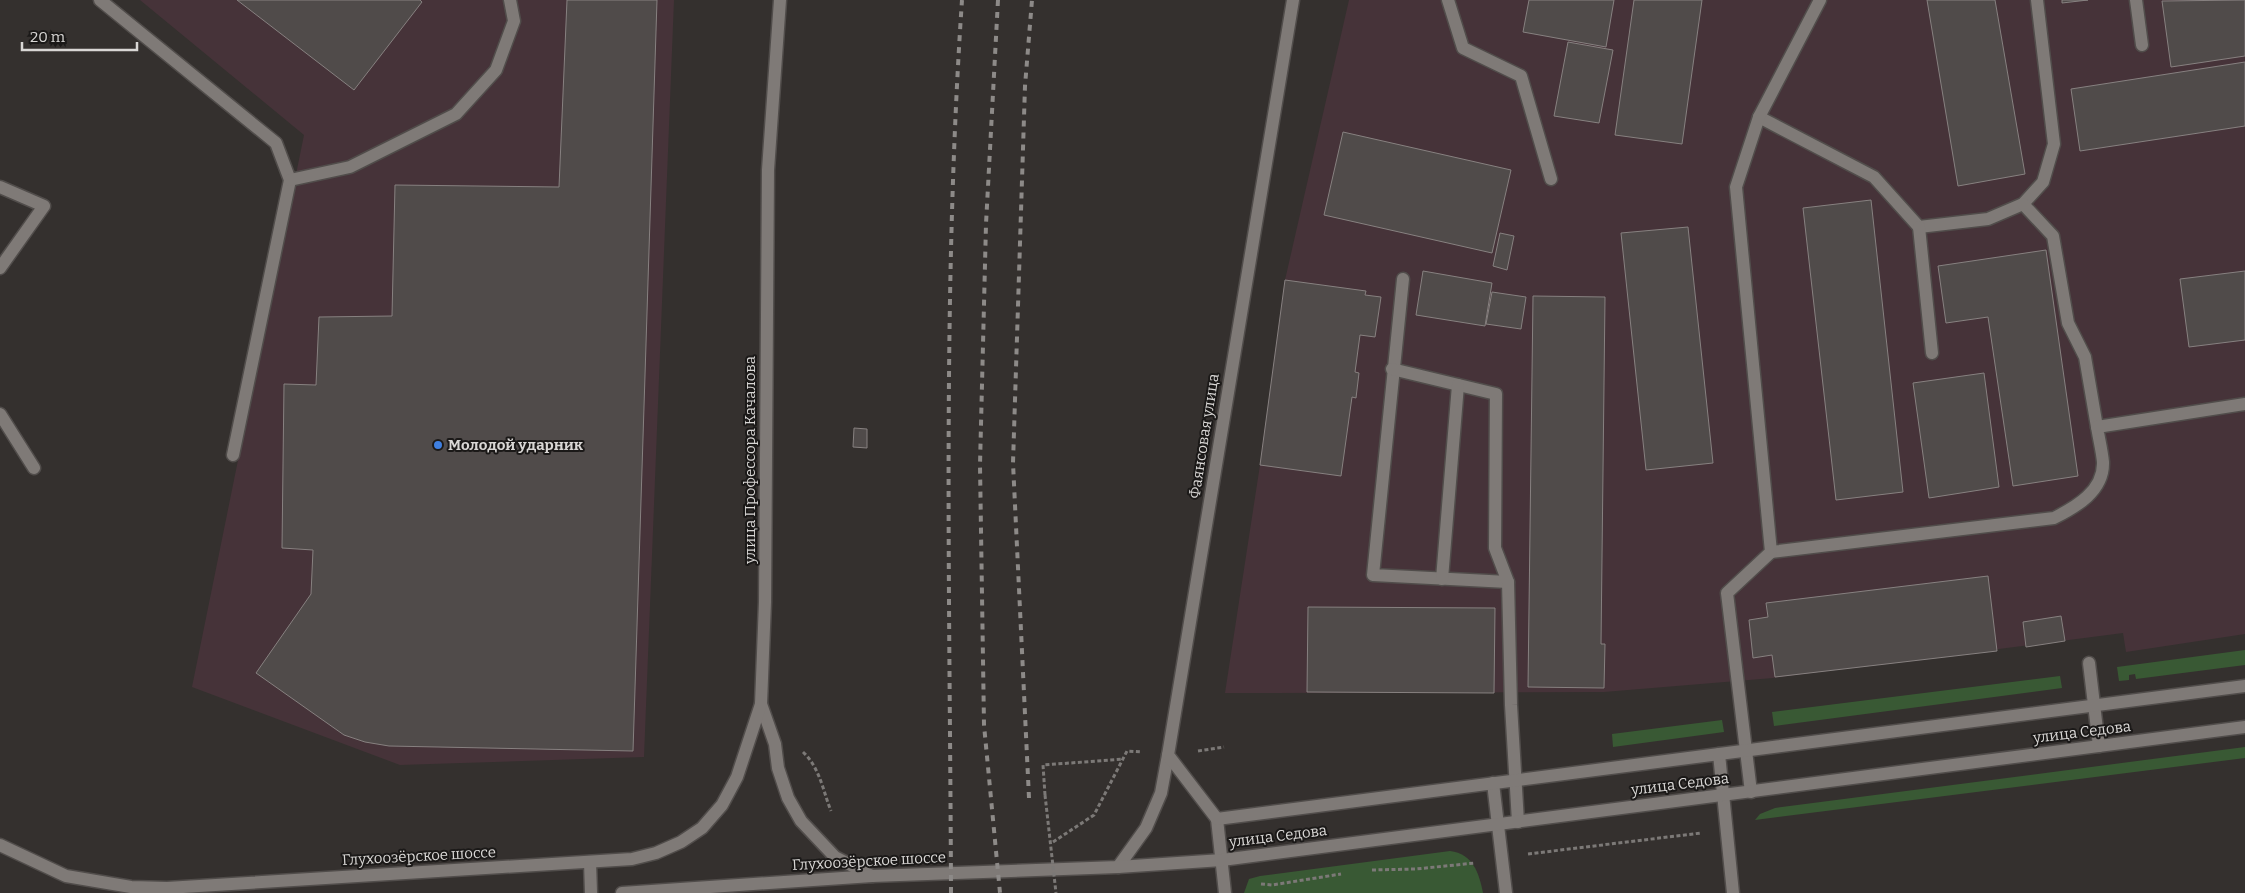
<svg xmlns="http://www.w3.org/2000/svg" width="2245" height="893" font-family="Bitter,serif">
	<rect width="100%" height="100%" fill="#34302e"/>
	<g fill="#463339">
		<polygon points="140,0 674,0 644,757 400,765 192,687 304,135"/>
		<polygon points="1349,0 2245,0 2245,634 2126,652 2123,633 1773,678 1604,692 1225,693 1260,465 1285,280"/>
	</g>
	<g fill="#395934">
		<polygon points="2245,650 2245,665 2136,679 2135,674 2129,675 2129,680 2119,681 2117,667"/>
		<polygon points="2060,676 2062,688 1774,726 1772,712"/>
		<polygon points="1722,720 1724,732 1613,747 1612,734"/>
		<polygon points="2245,747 2245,758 1755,820 1760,814 1775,808"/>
		<path d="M1450,851c23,3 29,22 33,42h-239l5,-14 11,-3z"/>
	</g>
	<g fill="#504b4a" stroke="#878180">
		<polygon points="237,0 420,0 422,2 354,90"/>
		<polygon points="567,0 657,0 633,751 389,746 365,742 344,735 256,673 311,594 313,550 282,548 284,384 316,385 319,317 392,316 395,185 559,187"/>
		<polygon points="1529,0 1614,0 1606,47 1523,32"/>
		<polygon points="1634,0 1702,0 1682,144 1615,135"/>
		<polygon points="1927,0 1995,0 2025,174 1958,186"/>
		<polygon points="2062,0 2088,0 2062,3"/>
		<polygon points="2245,0 2245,56 2171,67 2162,1"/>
		<polygon points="1568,42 1613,50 1599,123 1554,116"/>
		<polygon points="2245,62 2245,126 2080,151 2071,89"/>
		<polygon points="1343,132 1511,170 1492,253 1324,215"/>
		<polygon points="1871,200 1903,492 1836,500 1803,208"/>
		<polygon points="1688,227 1713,463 1646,470 1621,233"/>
		<polygon points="1500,233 1514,236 1507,270 1493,266"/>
		<polygon points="2046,250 2078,476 2013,486 1988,317 1946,323 1938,266"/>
		<polygon points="1423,271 1492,283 1485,326 1416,315"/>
		<polygon points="2245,271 2245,340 2189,347 2180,279"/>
		<polygon points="1285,280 1366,291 1365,295 1381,297 1375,337 1360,335 1355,372 1359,373 1356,398 1352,397 1341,476 1260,465"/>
		<polygon points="1492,292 1526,297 1521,329 1486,324"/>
		<polygon points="1533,296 1605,297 1601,644 1605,644 1604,688 1528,687"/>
		<polygon points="1984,373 1999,487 1929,498 1913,383"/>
		<polygon points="854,428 867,429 867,448 853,447"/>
		<polygon points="1988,576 1997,651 1775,677 1772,655 1753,658 1749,620 1768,617 1766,603"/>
		<polygon points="1308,607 1495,608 1494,693 1307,692"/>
		<polygon points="2061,616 2065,641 2026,647 2023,622"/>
	</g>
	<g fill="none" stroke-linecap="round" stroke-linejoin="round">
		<defs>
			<g id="lane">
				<polyline points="100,0 276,143 290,180 233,455"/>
				<polyline points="1448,0 1463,48 1521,76 1551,179"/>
				<polyline points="2136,0 2142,45"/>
				<polyline points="1759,117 1874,177 1919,227 1988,219 2023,204 2043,182 2054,144 2037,0"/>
				<polyline points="290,180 350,167 456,114 496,70 514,21 510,0"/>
				<polyline points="0,187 44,206 0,268"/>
				<polyline points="2023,204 2053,236 2068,323 2085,357 2097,427"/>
				<polyline points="1919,227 1932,353"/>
				<polyline points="1403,279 1373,575 1508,582"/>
				<polyline points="1392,369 1496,394 1495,548 1508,582 1511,705 1518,822"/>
				<polyline points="0,414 34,468"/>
				<path d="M1771,552l283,-34c22,-11 50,-27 49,-56 -1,-11 -4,-23 -6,-35l148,-23"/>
				<polyline points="1442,579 1458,385"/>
				<polyline points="2089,663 2099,746"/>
				<polyline points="1719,754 1733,893"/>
				<polyline points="1493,783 1506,893"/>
				<polyline points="1751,792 1727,593 1771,552 1736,187 1759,117 1820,0"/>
				<polyline points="1217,819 1225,893"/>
				<polyline points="590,862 591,893"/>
			</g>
			<g id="street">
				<polyline points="761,704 775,744 778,768 788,798 801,821 835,857 872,876"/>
				<polyline points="1118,867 1146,828 1161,793 1168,755"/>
				<polyline points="622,893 872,876 1118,867 1222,860 2245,727"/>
			</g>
			<g id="secondary">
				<polyline points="1293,0 1168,755 1217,819 2245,686"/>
				<polyline points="0,845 66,876 131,887 167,888 632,859 656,853 681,842 702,828 722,805 737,777 761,704 765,602 768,170 780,0"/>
			</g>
		</defs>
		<use href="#lane" stroke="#514d4b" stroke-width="15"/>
		<use href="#street" stroke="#514d4b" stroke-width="15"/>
		<use href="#secondary" stroke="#514d4b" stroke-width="15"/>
		<g stroke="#7c7977" stroke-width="3" stroke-dasharray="4 2.5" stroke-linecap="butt">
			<polyline points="1198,751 1224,747"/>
			<path d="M803,752c17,16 20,39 28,59"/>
			<polyline points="1045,795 1043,765 1124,759"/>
			<polyline points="1053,842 1094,815 1127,751 1142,752"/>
			<polyline points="1528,854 1701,833"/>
			<polyline points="1372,870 1416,869 1475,863"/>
			<polyline points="1261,884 1272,885 1341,874"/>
		</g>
		<use href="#lane" stroke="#7f7a77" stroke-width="12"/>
		<use href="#street" stroke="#7f7a77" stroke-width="12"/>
		<use href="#secondary" stroke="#7f7a77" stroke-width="12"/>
		<g stroke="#8d8a88" stroke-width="4" stroke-dasharray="6 6" stroke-linecap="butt">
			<polyline points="998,0 986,224 980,465 984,725 1000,893"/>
			<polyline points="1029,798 1013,463 1025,86 1032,0"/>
			<path d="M951,893c-1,-297 -9,-596 11,-893"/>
		</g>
		<polyline stroke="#7c7977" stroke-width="3" stroke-dasharray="4 2.5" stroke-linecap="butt" points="1045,795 1056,893"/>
	</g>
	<circle fill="#3f7fe0" stroke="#1b1918" stroke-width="2" cx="438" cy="445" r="5"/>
	<g text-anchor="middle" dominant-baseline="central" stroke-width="4" stroke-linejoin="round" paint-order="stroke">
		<g font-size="15" fill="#d9d7d5" stroke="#1b1918">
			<text transform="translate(1204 436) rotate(-81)">Фаянсовая улица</text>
			<text transform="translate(750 460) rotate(-90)">улица Профессора Качалова</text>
			<text transform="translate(2082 732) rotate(-7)">улица Седова</text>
			<text transform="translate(1680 784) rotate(-7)">улица Седова</text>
			<text transform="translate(1278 836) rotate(-7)">улица Седова</text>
			<text transform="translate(419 856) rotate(-3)">Глухоозёрское шоссе</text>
			<text transform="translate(869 861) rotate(-3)">Глухоозёрское шоссе</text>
		</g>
		<g font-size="15" font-weight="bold" fill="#d9d7d5" stroke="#1b1918" text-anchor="start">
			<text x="448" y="445">Молодой ударник</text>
		</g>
	</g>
	<path d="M22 42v8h115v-8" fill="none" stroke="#d9d7d5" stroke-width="2.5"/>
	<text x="30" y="42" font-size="15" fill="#d9d7d5" stroke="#1b1918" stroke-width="4" paint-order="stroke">20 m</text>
</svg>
